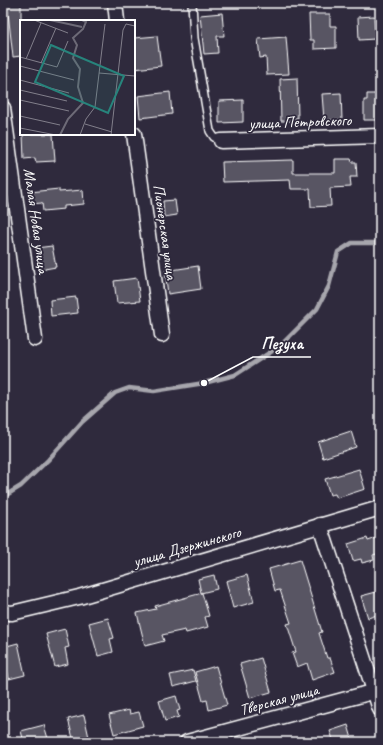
<svg xmlns="http://www.w3.org/2000/svg" width="383" height="745" font-family="Caveat,sans-serif">
	<rect width="100%" height="100%" fill="#2f2a3d"/>
	<filter id="ink" filterUnits="userSpaceOnUse"><feTurbulence type="fractalNoise" baseFrequency=".025" numOctaves="2"/><feDisplacementMap in="SourceGraphic" scale="8" xChannelSelector="R" yChannelSelector="G"/><feConvolveMatrix kernelMatrix="1 2 1 2 8 2 1 2 1" color-interpolation-filters="sRGB"/></filter>
	<g filter="url(#ink)">
		<g fill="none" stroke-linecap="round" stroke-linejoin="round">
			<polyline stroke="#a7a6ad" stroke-width="4.5" points="3,497 21,486 48,460 82,422 115,393 129,388 154,391 204,383 235,375 280,346 317,309 329,286 338,252 352,243 380,243"/>
		</g>
		<g fill="#595564" stroke="#fff">
			<polygon points="21,3 21,56 13,57 7,4"/>
			<polygon points="222,13 224,36 217,36 218,53 204,54 200,15"/>
			<polygon points="309,14 330,14 330,26 336,26 336,48 314,49 314,40 310,40"/>
			<polygon points="374,16 375,39 359,40 358,17"/>
			<polygon points="157,36 161,66 134,69 134,38"/>
			<polygon points="286,37 289,74 267,75 266,57 260,58 258,39"/>
			<polygon points="297,78 298,118 295,118 295,121 281,121 280,79"/>
			<polygon points="170,92 172,114 140,118 138,96"/>
			<polygon points="341,93 342,120 324,120 322,94"/>
			<polygon points="367,94 380,94 380,120 364,120 364,100 367,100"/>
			<polygon points="243,100 243,122 219,123 219,101"/>
			<polygon points="23,134 53,134 55,161 36,162 35,158 24,159"/>
			<polygon points="335,159 351,159 352,162 356,162 357,177 350,177 351,187 330,188 331,206 311,207 310,189 291,189 290,180 223,182 222,162 293,160 293,173 335,173"/>
			<polygon points="59,189 59,192 83,190 84,204 64,206 64,209 43,211 42,203 31,204 30,192"/>
			<polygon points="175,200 177,215 164,217 163,201"/>
			<polygon points="52,246 56,267 39,270 36,248"/>
			<polygon points="198,266 201,289 168,294 165,271"/>
			<polygon points="137,278 140,301 117,303 114,281"/>
			<polygon points="76,297 78,313 51,316 50,300"/>
			<polygon points="351,431 356,447 323,458 318,442"/>
			<polygon points="359,469 365,489 337,498 335,494 330,495 325,479"/>
			<polygon points="380,537 380,553 373,555 374,560 362,563 361,559 353,561 348,544 367,538 368,541"/>
			<polygon points="300,560 322,632 319,633 327,658 330,658 335,672 312,680 307,663 297,667 292,653 296,652 287,624 291,623 280,590 275,591 269,569"/>
			<polygon points="214,575 217,589 201,593 198,579"/>
			<polygon points="247,575 254,602 233,608 226,581"/>
			<polygon points="380,591 380,614 368,618 361,596"/>
			<polygon points="202,593 209,616 205,617 208,627 186,633 185,630 162,635 164,641 145,646 137,613 156,609 155,606"/>
			<polygon points="108,618 114,638 110,639 113,652 98,656 89,623"/>
			<polygon points="65,629 69,647 65,648 68,664 55,667 46,634"/>
			<polygon points="18,643 25,675 9,679 3,647"/>
			<polygon points="261,658 271,692 250,698 240,664"/>
			<polygon points="216,666 227,705 209,710 207,700 203,701 195,672"/>
			<polygon points="193,670 196,681 173,687 170,675"/>
			<polygon points="176,696 180,710 177,711 179,717 165,721 159,701"/>
			<polygon points="129,710 130,714 139,712 143,726 114,734 109,715"/>
			<polygon points="84,715 90,742 74,742 68,719"/>
			<polygon points="44,725 49,742 24,742 21,731"/>
			<polygon points="348,725 353,742 334,742 330,731"/>
		</g>
		<g fill="none" stroke-linecap="round" stroke-linejoin="round">
			<defs>
				<polyline id="lane" points="192,3 194,38 210,131 214,137 221,141"/>
				<g id="street">
					<polyline points="115,3 117,21"/>
					<polyline points="3,108 35,339"/>
					<polyline points="134,134 162,335"/>
					<polyline points="221,141 380,136"/>
					<polyline points="320,525 380,709"/>
					<polyline points="3,612 12,613 79,597 380,508"/>
					<polyline points="187,742 380,690"/>
				</g>
			</defs>
			<use href="#lane" stroke="#fff" stroke-width="10"/>
			<use href="#street" stroke="#fff" stroke-width="17"/>
			<use href="#lane" stroke="#2f2a3d" stroke-width="7"/>
			<use href="#street" stroke="#2f2a3d" stroke-width="14"/>
		</g>
	</g>
	<g text-anchor="middle" dominant-baseline="central" stroke-width="3.5" stroke-linejoin="round" paint-order="stroke">
		<g font-size="16" fill="#fff" stroke="#2f2a3d">
			<text transform="translate(300 122) rotate(-2)">улица Петровского</text>
			<text transform="translate(36 221) rotate(82)">Малая Новая улица</text>
			<text transform="translate(165 232) rotate(82)">Пионерская улица</text>
			<text transform="translate(187 547) rotate(-16)">улица Дзержинского</text>
			<text transform="translate(279 700) rotate(-15)">Тверская улица</text>
		</g>
	</g>
	<g transform="translate(20 20)">
		<rect width="115" height="115" fill="#2f2a3d"/>
		<path fill="none" stroke="#6d6a77" stroke-width="2" d="M30,0l32,7M40,115l8,-16 15,-16 -5,-16 2,-18 -7,-11 4,-13 -4,-7 10,-9 3,-7 -4,-2"/>
		<path fill="none" stroke="#827f8b" stroke-width="1" d="M14,0l34,13M0,37l37,10 11,-26M6,39l15,-36M21,43l15,-35M0,46l54,14M79,53l36,3M0,60l49,13M0,70l47,11M0,80l49,11M0,96l40,9M65,104l27,8M0,108l36,7M60,115l6,-16 9,-12 10,-83M91,115l12,-105 3,-6 9,2"/>
		<path fill="#27847c" fill-opacity="0.15" stroke="#27847c" stroke-width="2" d="M31,25l73,31 -16,37 -73,-31z"/>
		<rect width="115" height="115" fill="none" stroke="#fff" stroke-width="2"/>
	</g>
	<path fill="none" stroke="#fff" stroke-width="1.5" d="M204 383L253 357H311"/>
	<circle fill="#fff" stroke="#2f2a3d" stroke-width="1.5" cx="204" cy="383" r="4"/>
	<g font-size="17" text-anchor="middle" font-weight="bold" fill="#fff" stroke="#2f2a3d" stroke-width="3.5" stroke-linejoin="round" paint-order="stroke">
		<text x="282" y="349">Пезуха</text>
	</g>
	<rect width="383" height="745" fill="none" stroke="#2f2a3d" stroke-width="16"/>
	<rect x="8" y="8" width="367" height="729" fill="none" stroke="#fff" stroke-width="1.5" filter="url(#ink)"/>
</svg>
